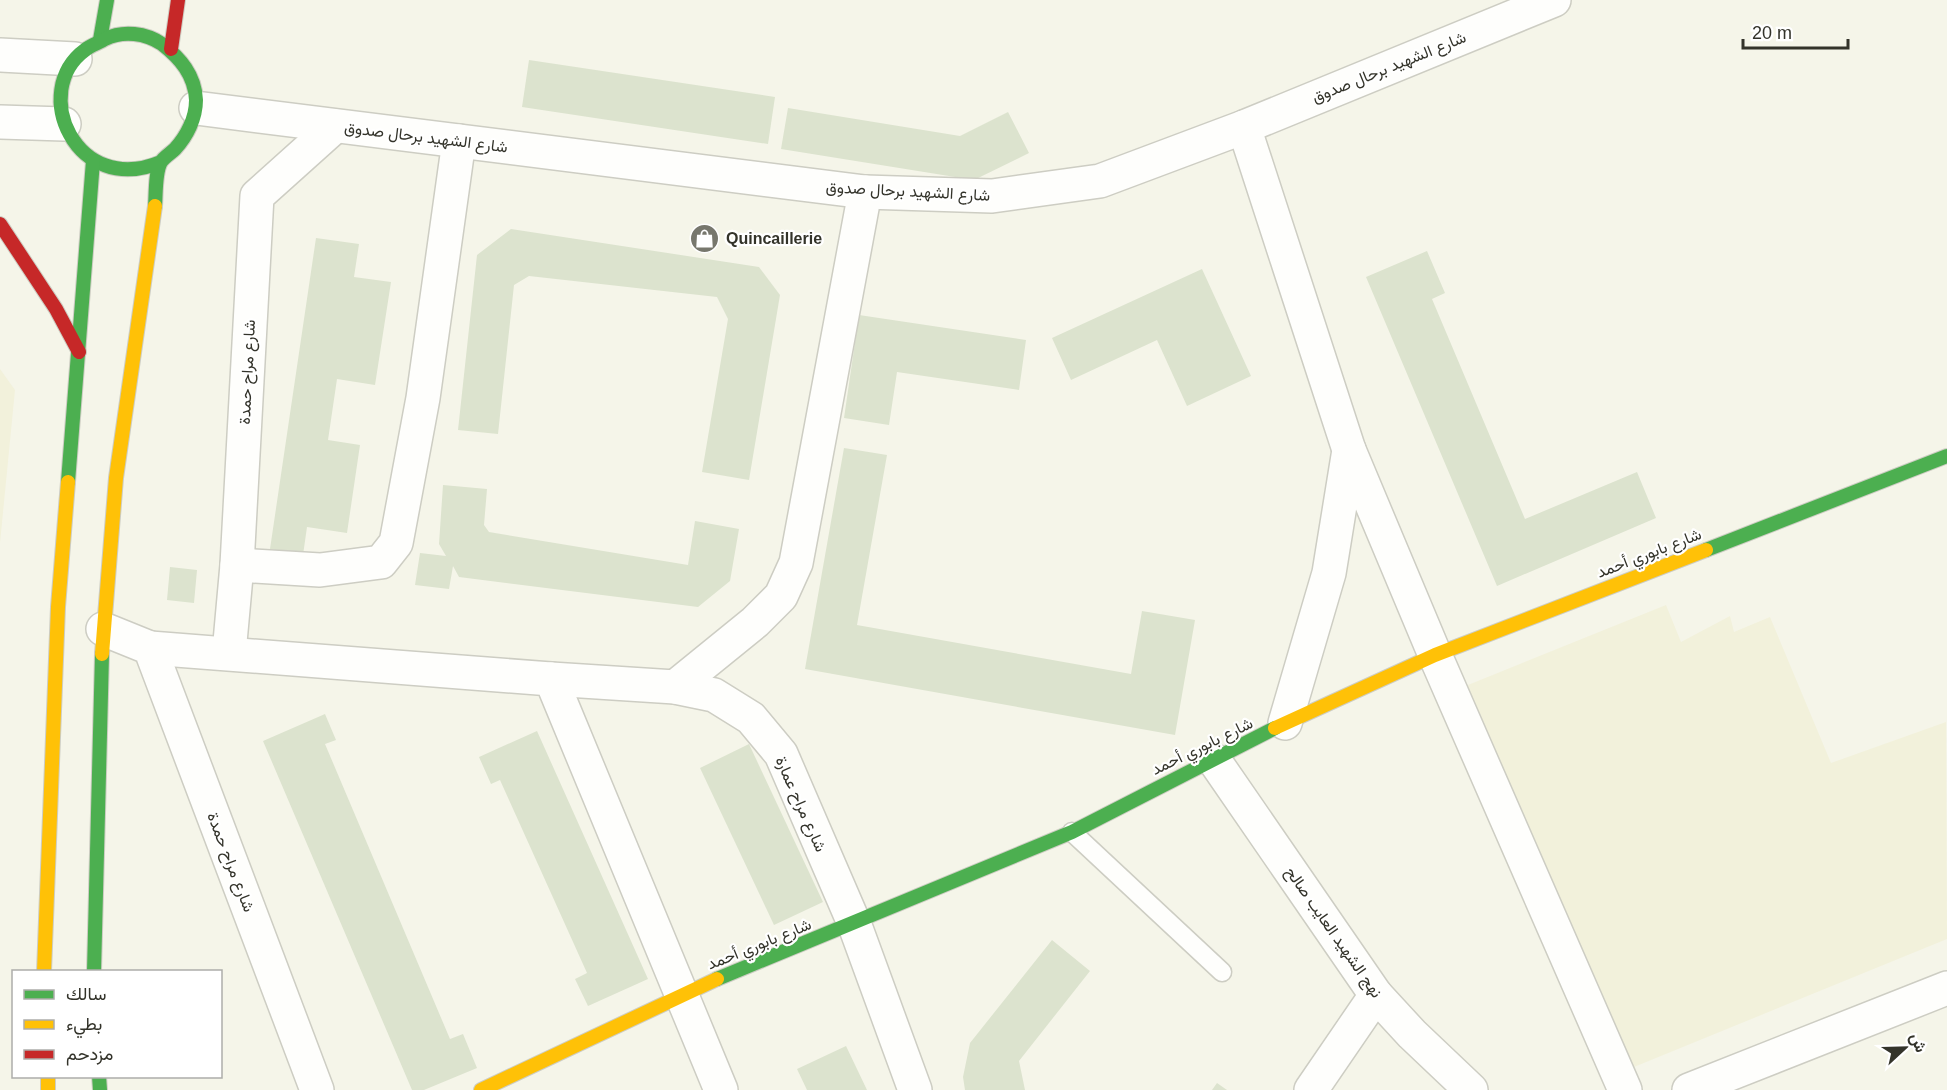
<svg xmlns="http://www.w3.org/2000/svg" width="1947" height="1090" font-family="Helvetica,Vazirmatn,sans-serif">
	<rect width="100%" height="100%" fill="#f5f5e9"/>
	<g fill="#f2f1db">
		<polygon points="0,369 15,390 0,543"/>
		<polygon points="1666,605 1681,642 1730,616 1734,632 1770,617 1831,763 1946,722 1947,939 1634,1067 1463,687"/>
	</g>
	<g fill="#dce3ce">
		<polygon points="529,60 775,97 768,144 522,107"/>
		<polygon points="788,108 960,136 1008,112 1029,153 974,180 781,149"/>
		<polygon points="511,229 759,267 780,295 749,480 702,472 728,319 717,297 529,276 514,285 498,434 458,430 477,255"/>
		<polygon points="316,238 359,244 354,277 391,282 375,385 337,379 328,440 360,445 347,533 307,527 303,555 270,549"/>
		<polygon points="1427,251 1445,293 1432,299 1525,519 1637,472 1656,518 1497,586 1366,277"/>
		<polygon points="1202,269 1251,376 1187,406 1157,340 1071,380 1052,338"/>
		<polygon points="859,315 1026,340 1019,390 897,372 889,425 844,418"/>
		<polygon points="844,448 887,455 857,625 1131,674 1142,611 1195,620 1175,735 805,669"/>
		<polygon points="443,485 487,489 484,525 489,532 688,565 695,521 739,529 730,581 698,607 459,577 453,566 449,589 415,585 420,553 446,556 439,544"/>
		<polygon points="170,567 197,570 194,603 167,600"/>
		<polygon points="325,714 336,740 325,744 450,1039 463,1034 477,1068 424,1090 412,1090 263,741"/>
		<polygon points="537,731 648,979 588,1006 575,979 587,973 500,780 491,784 479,757"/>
		<polygon points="749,744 823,902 774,925 700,768"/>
		<polygon points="1052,940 1090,971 1019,1061 1025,1090 965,1090 963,1077 970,1043"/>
		<polygon points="846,1046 867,1090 807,1090 797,1069"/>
		<polygon points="1217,1083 1227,1090 1212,1090"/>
	</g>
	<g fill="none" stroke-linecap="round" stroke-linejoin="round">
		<defs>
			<polyline id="lane" points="1072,832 1222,972"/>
			<g id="street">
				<polyline points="0,55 75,59"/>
				<polyline points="196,108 865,192 992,196 1100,181 1244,127 1554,0"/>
				<polyline points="0,122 64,124"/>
				<polyline points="1244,127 1349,450 1435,655 1625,1090"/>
				<polyline points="237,565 320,570 381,562 396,543 423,398 459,141"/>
				<polyline points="103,629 150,648 317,1090"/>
				<polyline points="150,648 551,679 721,1090"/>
				<polyline points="229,653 237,565 257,196 335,126"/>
				<polyline points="551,679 675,687 714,695 751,718 781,754 854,923 915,1090"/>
				<polyline points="675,687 755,622 781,596 796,563 865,192"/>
				<polyline points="1285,723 1329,573 1349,450"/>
				<polyline points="1214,760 1376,995 1412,1034 1471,1090"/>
				<polyline points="1311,1090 1376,995"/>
				<polyline points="1689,1090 1947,988"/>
			</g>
			<g id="fast">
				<polyline points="100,40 107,0"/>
				<path d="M155,206c1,-12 0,-34 6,-44 3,-5 10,-9 14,-13 12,-13 21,-31 21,-49 -1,-25 -16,-42 -34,-56 -16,-11 -39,-14 -57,-5 -6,4 -14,6 -20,11 -56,41 -9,148 76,112"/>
				<polyline points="68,482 93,161"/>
				<polyline points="1706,550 1947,456"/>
				<polyline points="94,972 102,654"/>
				<polyline points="717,979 1072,832 1275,728"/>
				<polyline points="99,1076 100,1090"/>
			</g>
			<g id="slow">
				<polyline points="102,654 116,478 155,206"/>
				<polyline points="1275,728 1435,655 1706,550"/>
				<polyline points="44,972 58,607 68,482"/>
				<polyline points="48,1076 48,1090"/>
				<polyline points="481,1090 717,979"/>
			</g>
			<g id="jam">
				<polyline points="171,49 178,0"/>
				<polyline points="0,224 56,309 79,352"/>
			</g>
		</defs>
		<use href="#lane" stroke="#cdcdc3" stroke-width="21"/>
		<use href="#street" stroke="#cdcdc3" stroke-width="36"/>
		<use href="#fast" stroke="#cdcdc3" stroke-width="16"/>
		<use href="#slow" stroke="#cdcdc3" stroke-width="16"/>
		<use href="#jam" stroke="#cdcdc3" stroke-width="16"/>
		<use href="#lane" stroke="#fefefc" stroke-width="18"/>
		<use href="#street" stroke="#fefefc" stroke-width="33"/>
		<use href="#fast" stroke="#4caf50" stroke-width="14"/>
		<use href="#slow" stroke="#ffc107" stroke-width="14"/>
		<use href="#jam" stroke="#c62828" stroke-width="14"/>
	</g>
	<defs>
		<symbol id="shop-disc" viewBox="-11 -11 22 22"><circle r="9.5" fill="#77776d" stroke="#fff"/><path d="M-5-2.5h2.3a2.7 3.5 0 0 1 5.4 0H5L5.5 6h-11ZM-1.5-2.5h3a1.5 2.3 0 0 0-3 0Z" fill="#fff"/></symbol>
	</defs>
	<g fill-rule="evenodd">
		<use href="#shop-disc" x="688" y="222" width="33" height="33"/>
	</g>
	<g text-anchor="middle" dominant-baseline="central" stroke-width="4.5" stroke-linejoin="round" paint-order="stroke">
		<g font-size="16" fill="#33332a" stroke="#fff">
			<text transform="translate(1389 67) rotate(-22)">شارع الشهيد برحال صدوق</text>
			<text transform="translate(426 137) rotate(7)">شارع الشهيد برحال صدوق</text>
			<text transform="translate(908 191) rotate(3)">شارع الشهيد برحال صدوق</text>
			<text transform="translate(247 372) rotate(-87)">شارع مراح حمدة</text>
			<text transform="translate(1649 553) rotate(-21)">شارع بابوري أحمد</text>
			<text transform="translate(1202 746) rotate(-26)">شارع بابوري أحمد</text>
			<text transform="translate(801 804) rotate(66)">شارع مراح عمارة</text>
			<text transform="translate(231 862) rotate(69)">شارع مراح حمدة</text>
			<text transform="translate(1334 932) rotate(55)">نهج الشهيد العايب صالح</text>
			<text transform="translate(759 944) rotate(-22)">شارع بابوري أحمد</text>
		</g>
		<g font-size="16" font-weight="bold" fill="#33332a" stroke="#fff" text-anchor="start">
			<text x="726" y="238">Quincaillerie</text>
		</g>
	</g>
	<rect x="12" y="970" width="210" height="108" fill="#ffffff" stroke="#adadaa" stroke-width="1.5"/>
	<rect x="24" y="990" width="30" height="9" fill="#4caf50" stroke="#adadaa" stroke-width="1.5"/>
	<text x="66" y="1000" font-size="18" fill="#33332a">سالك</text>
	<rect x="24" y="1020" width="30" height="9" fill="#ffc107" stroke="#adadaa" stroke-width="1.5"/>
	<text x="66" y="1030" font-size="18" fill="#33332a">بطيء</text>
	<rect x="24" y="1050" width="30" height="9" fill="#c62828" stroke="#adadaa" stroke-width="1.5"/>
	<text x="66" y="1060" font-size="18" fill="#33332a">مزدحم</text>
	<g transform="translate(1905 1048) rotate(68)" stroke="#ffffff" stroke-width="4.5" paint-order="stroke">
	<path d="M0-4.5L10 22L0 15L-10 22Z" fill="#33332a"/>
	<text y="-9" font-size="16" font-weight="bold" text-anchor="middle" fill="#33332a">ش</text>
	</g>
	<path d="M1743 39v9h105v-9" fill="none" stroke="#33332a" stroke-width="3"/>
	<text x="1752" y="39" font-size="18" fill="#33332a" stroke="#ffffff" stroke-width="4.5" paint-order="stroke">20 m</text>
</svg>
